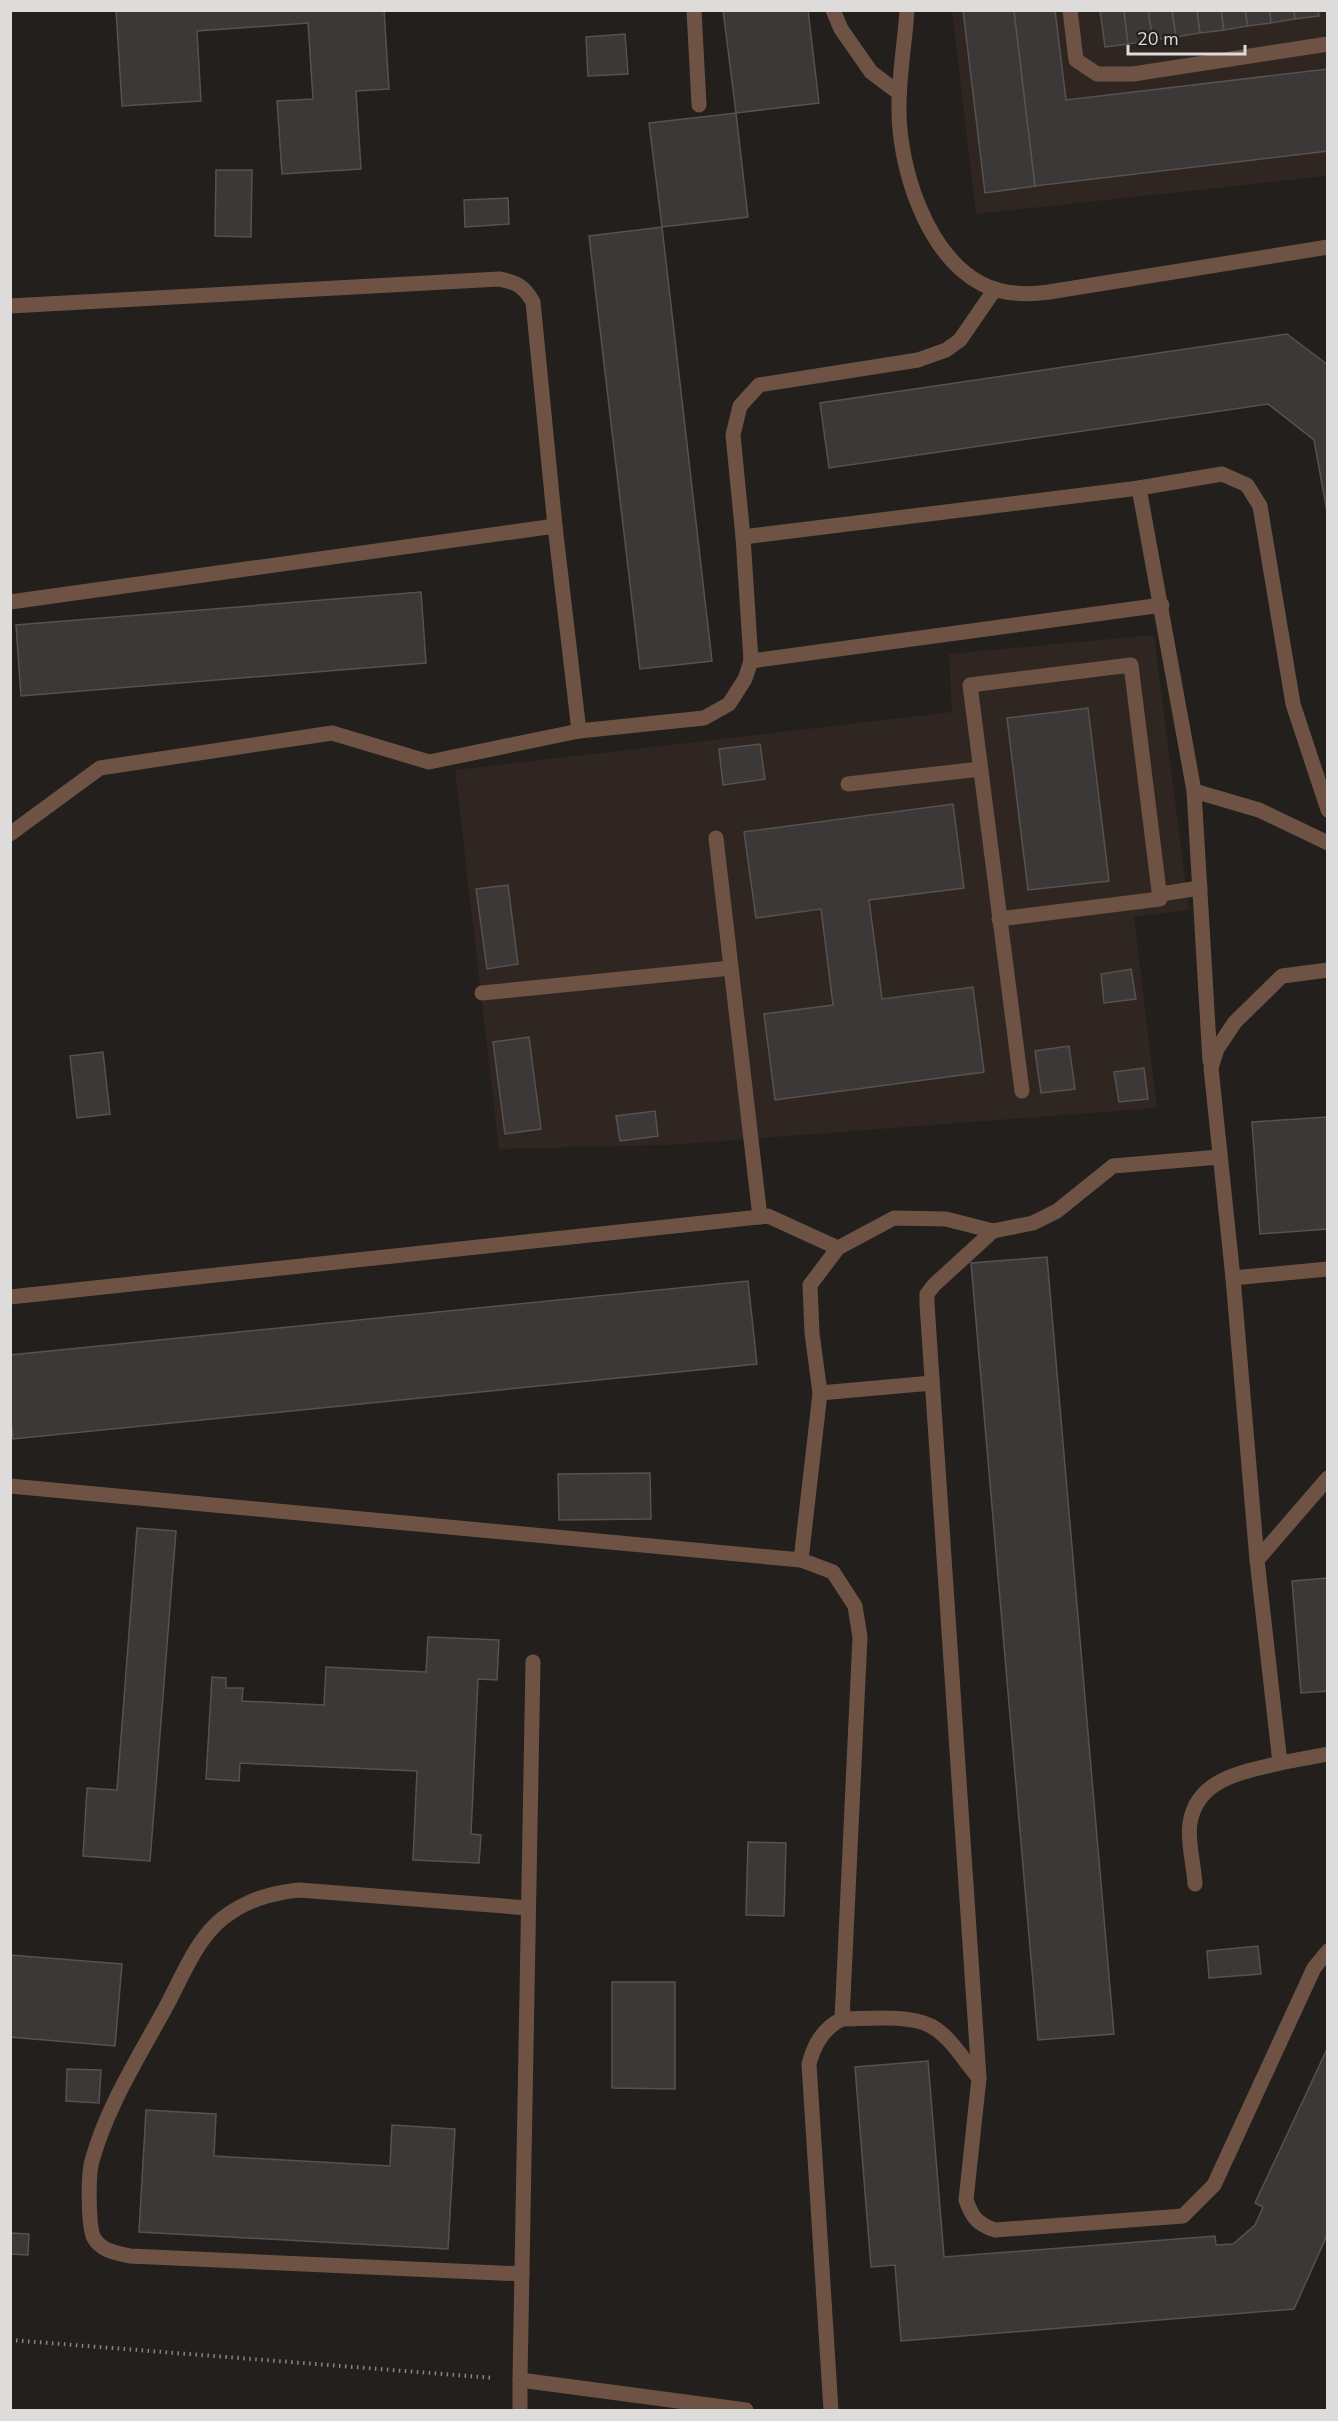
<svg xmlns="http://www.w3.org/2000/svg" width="1338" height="2421" font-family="'Nunito Sans',sans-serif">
	<rect width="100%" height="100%" fill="#221f1d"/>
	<g fill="#2f2622">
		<polygon points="952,11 1327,11 1327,176 976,214"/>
		<polygon points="1154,635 1189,910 1134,917 1157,1108 668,1145 499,1149 455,770 952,712 949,654"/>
	</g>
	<g fill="#3c3837" stroke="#565250" stroke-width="1.5">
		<polygon points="116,10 384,10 389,89 356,91 361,169 282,174 277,101 313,99 308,23 197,31 201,101 122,106"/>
		<polygon points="723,10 808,10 819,103 736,113"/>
		<polygon points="963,10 1014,10 1035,186 985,193"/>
		<polygon points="1014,10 1055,10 1066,100 1328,69 1328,151 1035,186"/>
		<polygon points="1100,10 1124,10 1128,44 1105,47"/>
		<polygon points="1124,10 1148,10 1153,40 1128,44"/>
		<polygon points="1148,10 1172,10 1176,37 1153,40"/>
		<polygon points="1172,10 1197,10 1200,33 1176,37"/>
		<polygon points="1197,10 1221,10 1224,30 1200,33"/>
		<polygon points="1221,10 1245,10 1248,26 1224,30"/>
		<polygon points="1245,10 1270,10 1271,23 1248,26"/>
		<polygon points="1270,10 1294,10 1295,19 1271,23"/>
		<polygon points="1294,10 1318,10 1319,16 1295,19"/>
		<polygon points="625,34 628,74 588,76 586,37"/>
		<polygon points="736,113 748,217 662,227 649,123"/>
		<polygon points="216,170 252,170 251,237 215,236"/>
		<polygon points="508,198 509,224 465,227 464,200"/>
		<polygon points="662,227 712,661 640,669 589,236"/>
		<polygon points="1287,334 1328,365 1328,517 1314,440 1268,404 829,468 820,403"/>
		<polygon points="421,592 426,663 21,696 16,625"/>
		<polygon points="1088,708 1109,881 1028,890 1007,718"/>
		<polygon points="760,744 765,779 723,785 719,749"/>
		<polygon points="953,804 964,888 869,900 882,999 973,987 984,1072 775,1100 764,1014 833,1005 821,909 756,918 744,832"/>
		<polygon points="508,885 518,964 487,969 476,889"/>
		<polygon points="1131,969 1136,999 1104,1003 1101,974"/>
		<polygon points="529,1037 541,1129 505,1134 493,1042"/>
		<polygon points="1069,1046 1075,1089 1041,1093 1035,1051"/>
		<polygon points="103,1052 110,1114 77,1118 70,1056"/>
		<polygon points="1144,1068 1148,1099 1119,1102 1114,1072"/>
		<polygon points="655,1111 658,1136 620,1141 616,1116"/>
		<polygon points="1328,1117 1328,1229 1260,1234 1252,1122"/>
		<polygon points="1047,1257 1114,2034 1038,2040 971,1263"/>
		<polygon points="748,1281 757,1364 13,1439 10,1410 10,1355"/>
		<polygon points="650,1473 651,1519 559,1520 558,1474"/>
		<polygon points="137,1528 176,1531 150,1861 83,1856 87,1788 117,1790"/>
		<polygon points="1328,1578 1328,1691 1301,1693 1292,1581"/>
		<polygon points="428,1637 499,1640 497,1680 478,1679 471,1834 481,1835 479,1863 413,1860 417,1771 240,1763 239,1781 206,1779 212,1677 226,1678 226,1688 243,1688 242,1701 324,1705 326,1667 426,1672"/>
		<polygon points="748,1842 786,1843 784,1916 746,1915"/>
		<polygon points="1258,1946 1261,1974 1209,1978 1207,1951"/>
		<polygon points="10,1955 122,1964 115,2046 10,2037"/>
		<polygon points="612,1982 675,1982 675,2089 612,2088"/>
		<polygon points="1328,2047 1328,2233 1294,2309 901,2341 895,2265 871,2267 855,2067 928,2061 944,2257 1215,2236 1216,2245 1233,2244 1255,2225 1263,2207 1255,2203"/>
		<polygon points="67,2069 101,2070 99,2103 66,2101"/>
		<polygon points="146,2110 216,2114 214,2156 390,2166 392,2125 455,2129 448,2249 139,2232"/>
		<polygon points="10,2233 29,2234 28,2255 10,2254"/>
	</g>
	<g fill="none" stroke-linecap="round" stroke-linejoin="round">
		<polyline stroke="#898684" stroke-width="4" stroke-dasharray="1.5 4.5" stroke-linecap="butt" points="10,2340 494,2378"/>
		<g stroke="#6e5345" stroke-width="15">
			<polyline points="694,10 699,105"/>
			<polyline points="833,10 841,29 871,72 899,93"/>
			<path d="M907,10c-2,32 -8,64 -8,96 -1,60 27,149 83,178 21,11 45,11 67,8l279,-45"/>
			<polyline points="1070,10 1076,60 1097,74 1133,74 1328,44"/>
			<path d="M10,306l489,-27c17,3 25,7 34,23l22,224 24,205"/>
			<polyline points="1139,488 1194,791 1210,1061"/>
			<polyline points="743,537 1139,488 1222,474 1247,485 1260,506 1293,704 1328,810"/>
			<polyline points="10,602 555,526"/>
			<polyline points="751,661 1162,605"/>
			<polyline points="848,784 980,769"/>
			<polyline points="1194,791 1259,810 1328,843"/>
			<polyline points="10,834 100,768 332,733 429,762 579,731 704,718 729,704 745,679 751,661 743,537 733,435 740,406 759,385 918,360 946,350 960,340 995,289"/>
			<polyline points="716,838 760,1217"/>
			<polyline points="1160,894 1200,888"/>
			<polyline points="999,919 1160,899 1131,665 970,685 1022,1091"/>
			<polyline points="482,993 731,968"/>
			<path d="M993,1231l-59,54 -7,9v10l52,774 -13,122c6,17 11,24 29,30l188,-14 31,-31 100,-217 14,-17"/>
			<polyline points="1233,1278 1328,1269"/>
			<polyline points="10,1297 768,1216 838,1248"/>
			<polyline points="820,1393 932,1383"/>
			<polyline points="10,1486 801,1560 820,1393 812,1333 810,1285 838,1248 894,1218 946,1219 993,1231 1033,1223 1057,1211 1113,1166 1219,1157"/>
			<polyline points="801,1560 833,1572 855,1606 860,1637 842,2019"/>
			<polyline points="1257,1560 1328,1478"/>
			<polyline points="1280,1763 1328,1754"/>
			<path d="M1195,1884c-1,-18 -8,-44 -5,-61 7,-45 54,-51 90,-60l-23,-203 -24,-282 -22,-210 6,-19 18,-27 47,-46 46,-6"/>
			<path d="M522,2274l-392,-18c-13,-3 -29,-5 -36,-18 -6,-11 -6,-64 -2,-77 15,-55 48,-106 75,-156 15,-28 30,-67 56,-87 24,-18 47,-25 76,-28l229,18"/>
			<polyline points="520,2380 533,1662"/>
			<polyline points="520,2410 520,2380 746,2410"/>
			<path d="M831,2410l-22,-346c5,-20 14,-36 33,-45 25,0 66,-5 89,7 19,10 34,36 48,52"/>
		</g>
	</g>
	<rect width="1338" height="2421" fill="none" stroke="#dedcda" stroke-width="24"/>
	<path d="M1128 45v9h117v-9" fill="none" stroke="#dedcda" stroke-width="3"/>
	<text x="1137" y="45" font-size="18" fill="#dedcda" stroke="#221f1d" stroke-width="4.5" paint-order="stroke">20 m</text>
</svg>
